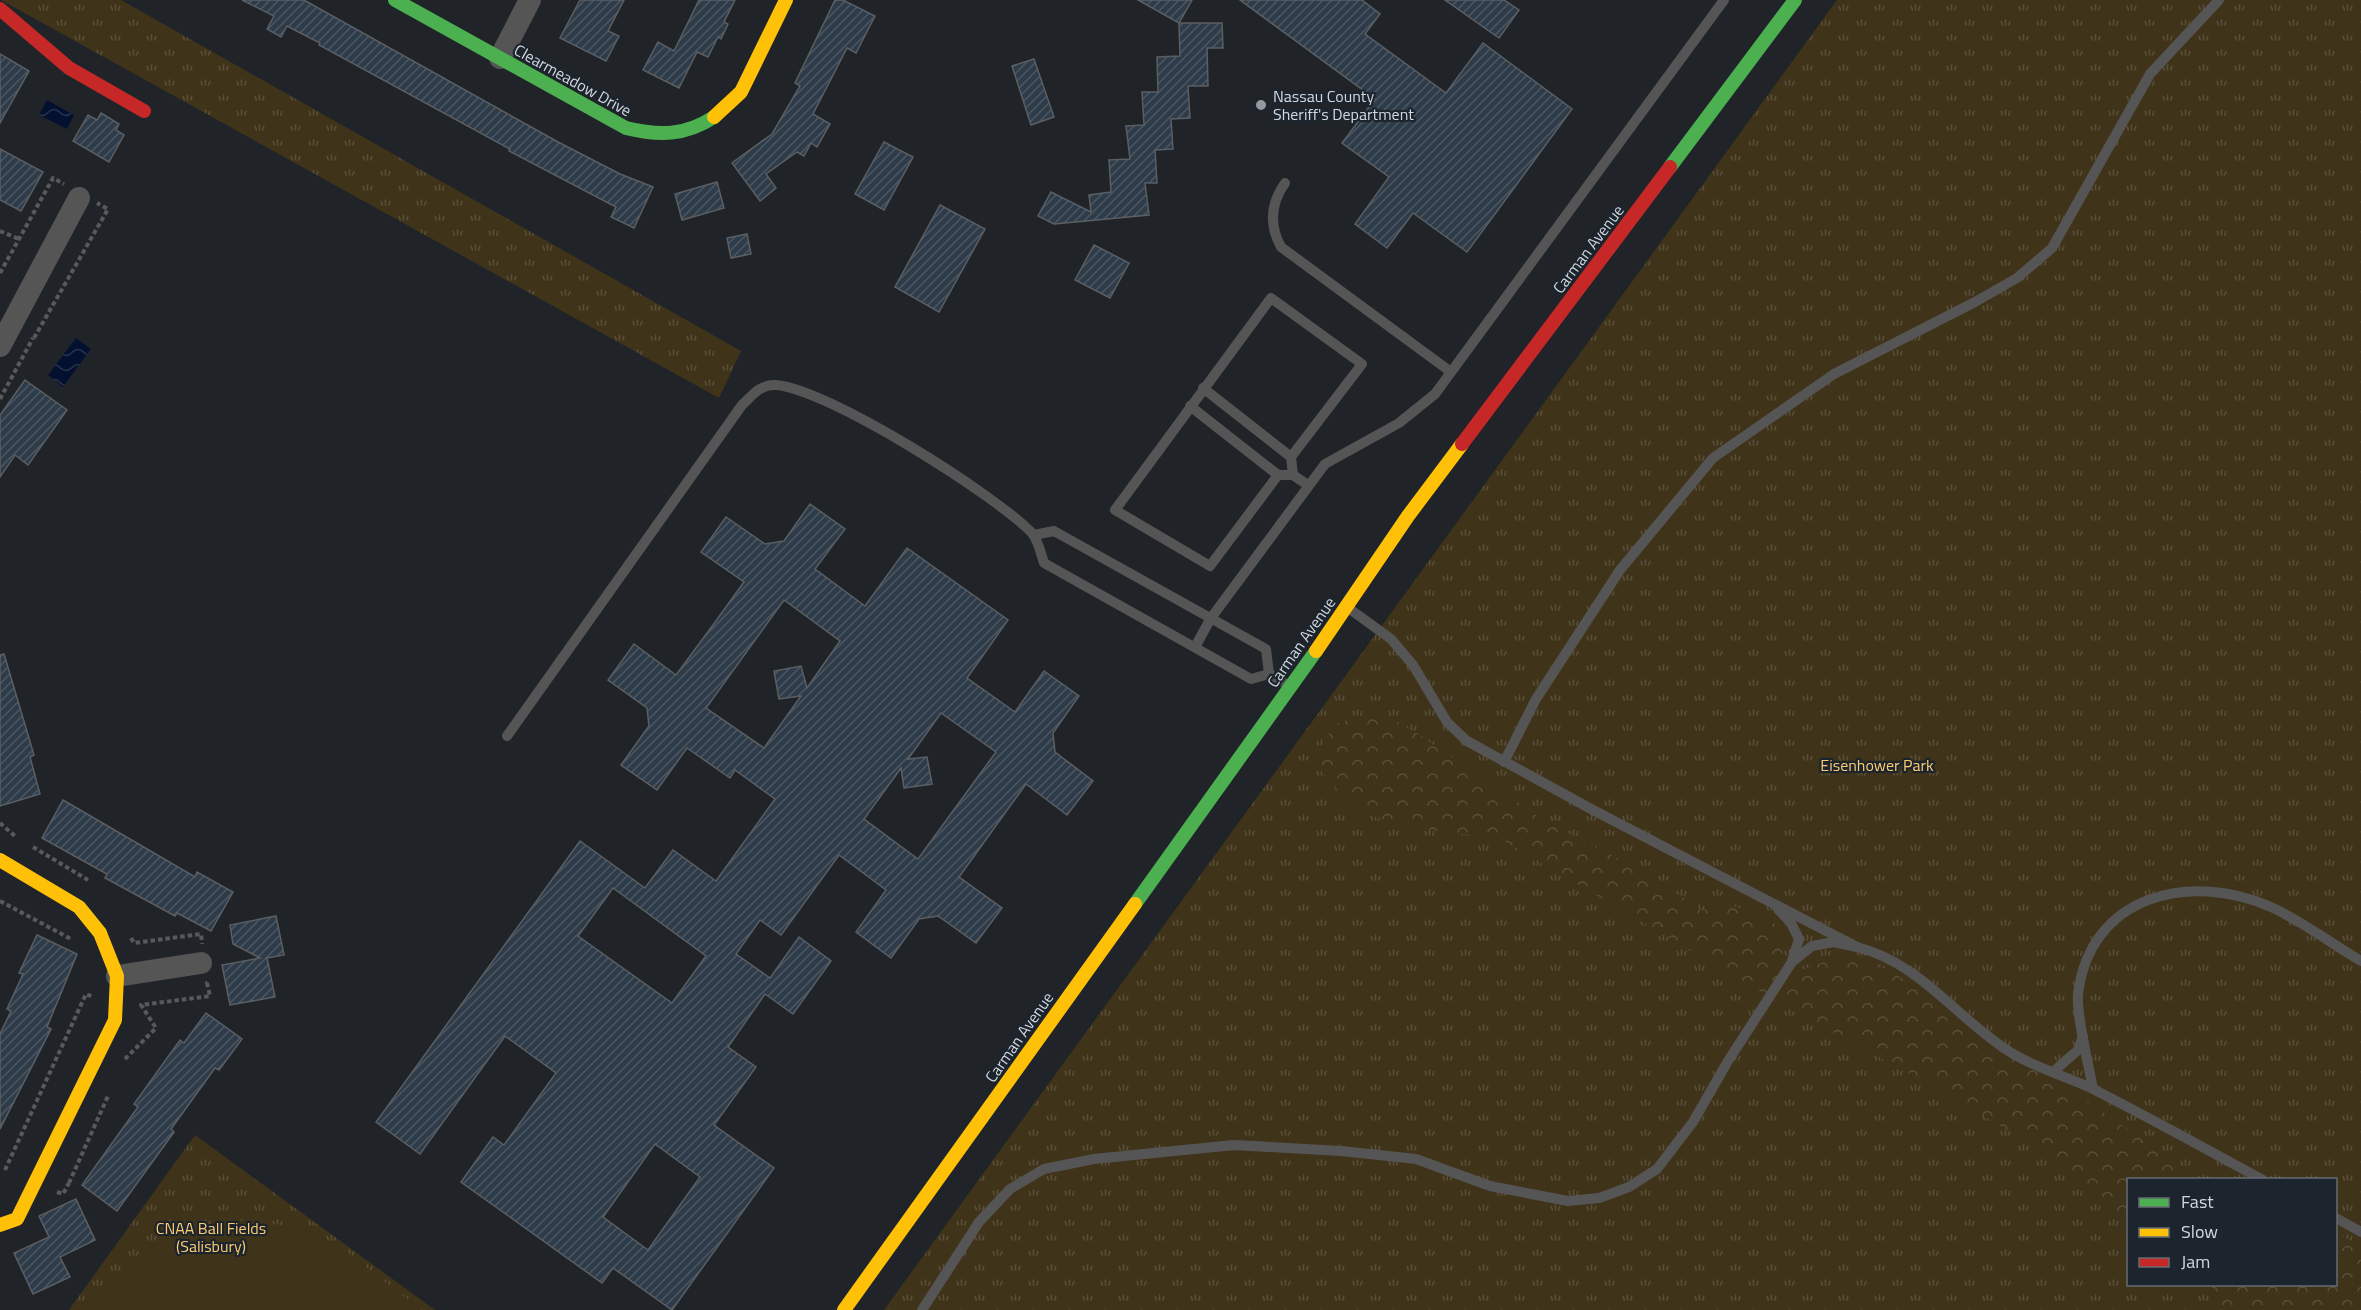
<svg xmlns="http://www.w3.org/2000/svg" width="2361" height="1310" font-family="'Titillium Web',sans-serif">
	<defs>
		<pattern id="grass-tufts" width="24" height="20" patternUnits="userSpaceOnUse" patternTransform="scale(1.5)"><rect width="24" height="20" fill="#3f3319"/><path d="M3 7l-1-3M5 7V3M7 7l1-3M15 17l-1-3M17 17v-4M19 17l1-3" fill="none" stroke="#5a503a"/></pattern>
		<pattern id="forest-crowns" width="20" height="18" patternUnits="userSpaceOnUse" patternTransform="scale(1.5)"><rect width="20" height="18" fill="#3f3319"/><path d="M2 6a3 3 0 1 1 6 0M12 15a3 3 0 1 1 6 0" fill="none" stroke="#5a503a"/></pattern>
		<pattern id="water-waves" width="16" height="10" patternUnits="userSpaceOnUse" patternTransform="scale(1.5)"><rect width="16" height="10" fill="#03102f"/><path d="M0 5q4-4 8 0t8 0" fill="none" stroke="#27324d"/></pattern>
		<pattern id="building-hatch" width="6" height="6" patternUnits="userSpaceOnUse" patternTransform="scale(1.5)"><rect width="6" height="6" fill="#2e3b49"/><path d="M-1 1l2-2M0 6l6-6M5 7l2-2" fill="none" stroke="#4b5763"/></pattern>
	</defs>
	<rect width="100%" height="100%" fill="#202429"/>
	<g fill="url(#grass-tufts)" fill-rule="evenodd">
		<polygon points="1,0 121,0 741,351 719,398"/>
		<path d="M1837,0h524v1310h-1477zM2128,1180h208v104h-208z"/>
		<polygon points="195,1135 435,1310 69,1310"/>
	</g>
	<g fill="url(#forest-crowns)">
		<polygon points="1379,711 1418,734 1546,822 1648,874 1701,910 1732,905 1780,926 1783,965 1799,971 1847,954 1893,972 1936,1003 2085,1099 2198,1179 2128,1180 2128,1223 2084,1190 2035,1146 1926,1082 1793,1011 1497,837 1446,833 1358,813 1312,761 1335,724"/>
		<polygon points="2336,1233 2361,1246 2361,1310 2222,1310 2211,1285 2336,1284"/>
	</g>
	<polygon fill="#3f3319" points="249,1220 303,1229 343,1249 421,1310 86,1310 138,1255 184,1229"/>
	<g fill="url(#water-waves)">
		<polygon points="47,100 74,115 67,129 39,115"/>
		<polygon points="76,338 91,349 63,387 48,375"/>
	</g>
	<g fill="url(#building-hatch)" stroke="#5b5f63" stroke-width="1.5" fill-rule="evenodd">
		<polygon points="242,0 304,0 558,142 620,174 653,187 634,228 611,217 616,207 509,151 510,149 319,45 320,43 287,26 281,37 267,29 274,16"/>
		<polygon points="580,0 624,0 608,31 619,36 606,61 560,38"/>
		<polygon points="699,0 735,0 724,22 728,24 721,39 718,37 708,57 697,52 679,88 643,70 658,42 674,51"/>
		<polygon points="835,0 843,0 875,16 856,53 847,48 813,114 830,124 817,147 811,143 804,156 797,152 766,174 776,188 760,201 732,163 772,134 800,86 795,83"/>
		<polygon points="1138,0 1192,0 1179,23"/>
		<polygon points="1240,0 1362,0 1380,14 1365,34 1446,93 1483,43 1572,109 1467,252 1413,213 1387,248 1355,224 1389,177 1342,143 1375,99"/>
		<polygon points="1445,0 1504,0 1519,10 1499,38"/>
		<polygon points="1179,23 1222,23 1223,48 1207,48 1208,86 1188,86 1190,118 1171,119 1173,149 1155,150 1157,183 1145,183 1149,215 1054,224 1038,216 1051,192 1091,212 1089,195 1111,192 1109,160 1130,159 1126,126 1144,125 1142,92 1158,92 1157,57 1180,56"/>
		<polygon points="0,54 29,71 0,123"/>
		<polygon points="1034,59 1054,117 1031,125 1012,66"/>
		<polygon points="101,113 119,124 116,130 124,135 109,162 73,141 88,115 97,120"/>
		<polygon points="884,142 913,157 884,210 855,194"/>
		<polygon points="0,149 43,172 21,211 0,200"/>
		<polygon points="717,182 724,208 682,220 675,194"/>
		<polygon points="940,205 985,229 939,312 895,287"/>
		<polygon points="747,234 751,254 731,258 727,238"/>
		<polygon points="1094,245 1129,263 1110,298 1075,280"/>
		<polygon points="25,380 67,410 28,465 15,455 0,477 0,415"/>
		<path d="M810,504l35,25 -30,40 50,37 42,-58 101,72 -41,58 48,34 29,-41 35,25 -26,37 2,19 38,29 -26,34 -41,-31 -39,54 -28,39 43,31 -26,35 -38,-27 -19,3 -28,39 -35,-26 30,-42 -47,-35 -58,80 -21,-15 -24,34 34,24 29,-41 32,24 -38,53 -28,-20 -37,53 28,20 -42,58 60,43 -102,142 -59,-42 -11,15 -141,-101 32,-45 11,8 52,-72 -51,-37 -85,118 -44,-32 204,-281 65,47 28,-38 43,31 59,-82 -40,-29 -5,8 -43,-30 -30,42 -36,-25 28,-39 -2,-18 -39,-28 26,-36 42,31 37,-50 31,-43 -43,-30 25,-35 39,27 19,-3zM784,600l56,41 -33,47 -6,-22 -27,5 5,28 22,-3 -37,52 -58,-40zM941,713l55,39 -78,107 -54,-40 37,-51 3,20 28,-4 -5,-27 -19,2zM613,888l93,68 -34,47 -94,-67zM655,1144l45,33 -52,73 -45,-33z"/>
		<polygon points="4,654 34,755 30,757 40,794 0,806 0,655"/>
		<polygon points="63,800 195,877 197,872 233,892 211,931 177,913 175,916 105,878 107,874 42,838"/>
		<polygon points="276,916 284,955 267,958 275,997 230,1005 222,965 260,958 233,944 230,925"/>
		<polygon points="37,935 77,954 47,1027 51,1029 0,1129 0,1034 11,1011 7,1009 23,974 19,973"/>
		<polygon points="206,1013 242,1039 219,1070 215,1068 171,1129 174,1132 117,1211 82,1185 138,1107 134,1104 180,1040 184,1043"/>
		<polygon points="76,1199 95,1240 60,1257 70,1277 33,1294 14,1253 49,1237 39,1216"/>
	</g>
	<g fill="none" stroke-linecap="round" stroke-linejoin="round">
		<g stroke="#57595a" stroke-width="4" stroke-dasharray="4.5 3" stroke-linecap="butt">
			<polyline points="0,231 19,239"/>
			<polyline points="0,273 53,178 64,184"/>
			<polyline points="34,338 108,209 97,203"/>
			<polyline points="0,399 33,338"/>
			<polyline points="0,823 16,837"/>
			<polyline points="33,847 88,880"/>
			<polyline points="0,901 71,939"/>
			<polyline points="131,938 134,943 201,934 202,944"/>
			<polyline points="125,1059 156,1028 141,1005 210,996 207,983 210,983"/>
			<polyline points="5,1170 86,994 93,997"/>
			<polyline points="69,1183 108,1096"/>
			<polyline points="57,1192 63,1194 69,1183"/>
		</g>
		<g stroke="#565555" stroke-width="10">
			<path d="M1285,183c-14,20 -16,42 -4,64l170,125"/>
			<polyline points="1203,388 1291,457 1293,475"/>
			<polyline points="1190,406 1278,475 1293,475 1308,485"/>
			<polyline points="1278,475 1210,566 1115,510 1271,298 1362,364 1291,457"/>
			<polyline points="1034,535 1054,531 1266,649 1269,674"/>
			<path d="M1347,607l44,32 22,26 34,57 20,19 126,69 264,137c64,16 100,72 153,105 25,16 56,24 83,37 57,29 113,60 170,91"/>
			<polyline points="1195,647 1211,618 1325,464 1399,423 1435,394 1724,0"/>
			<path d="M507,736l235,-331c10,-9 18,-21 34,-20 52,4 218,109 256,148 6,7 9,21 12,30l207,116 18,-5 19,11"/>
			<polyline points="1504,762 1536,699 1620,570 1713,458 1834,374 1975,302 2017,278 2052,248 2150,74 2219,0"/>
			<polyline points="1778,909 1791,923 1799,939 1792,961"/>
			<polyline points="2054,1071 2078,1050 2083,1036"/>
			<path d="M2093,1089c-4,-22 -17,-75 -15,-95 12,-99 112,-123 193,-87 31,14 61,37 90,54"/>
			<polyline points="2336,1218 2361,1232"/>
			<polyline points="922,1310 979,1222 1010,1189 1044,1169 1094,1159 1234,1145 1341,1151 1416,1159 1490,1186 1568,1201 1599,1198 1629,1187 1657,1169 1693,1122 1728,1061 1792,962 1812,946 1834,942 1857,947"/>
		</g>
		<g stroke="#565555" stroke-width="22">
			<polyline points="500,58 530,0"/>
			<polyline points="0,346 79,198"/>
			<polyline points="117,976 201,963"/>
		</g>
		<g stroke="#4caf50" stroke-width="14">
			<path d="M395,0l231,128c33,8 59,8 88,-11"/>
			<polyline points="1670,167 1795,0"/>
			<polyline points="1135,904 1316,651"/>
		</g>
		<g stroke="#ffc107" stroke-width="14">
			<polyline points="714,117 741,92 786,0"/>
			<polyline points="1316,651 1408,516 1462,444"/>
			<polyline points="0,860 79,907 100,933 117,976 115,1020 17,1219 0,1225"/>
			<polyline points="844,1310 1135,904"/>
		</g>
		<g stroke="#c62828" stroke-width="14">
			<polyline points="0,9 69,68 144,111"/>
			<polyline points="1462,444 1670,167"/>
		</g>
	</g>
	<circle fill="#94999f" stroke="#1c242d" stroke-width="2" cx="1261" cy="105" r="6"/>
	<g text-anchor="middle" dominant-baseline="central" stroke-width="4.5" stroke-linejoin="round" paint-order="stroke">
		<g font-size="16" fill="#d3d8df" stroke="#1c242d">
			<text transform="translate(573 80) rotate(29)">Clearmeadow Drive</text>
			<text transform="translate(1588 249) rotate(-53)">Carman Avenue</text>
			<text transform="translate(1301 642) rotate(-55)">Carman Avenue</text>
			<text transform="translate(1019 1037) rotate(-55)">Carman Avenue</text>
		</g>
		<g font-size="16" fill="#d3d8df" stroke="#1c242d" text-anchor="start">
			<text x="1273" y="96">Nassau County<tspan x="1273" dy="18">Sheriff's Department</tspan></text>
		</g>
		<g font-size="16" fill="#fccc70" stroke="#1c242d">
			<text x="1877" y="765">Eisenhower Park</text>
			<text x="211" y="1228">CNAA Ball Fields<tspan x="211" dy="18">(Salisbury)</tspan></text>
		</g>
	</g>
	<rect x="2127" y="1178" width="210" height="108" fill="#1c242d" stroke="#656c74" stroke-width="1.5"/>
	<rect x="2139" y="1198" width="30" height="9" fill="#4caf50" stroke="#656c74" stroke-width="1.5"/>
	<text x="2181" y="1208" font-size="18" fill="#d3d8df">Fast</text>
	<rect x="2139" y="1228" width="30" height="9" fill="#ffc107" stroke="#656c74" stroke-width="1.5"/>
	<text x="2181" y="1238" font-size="18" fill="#d3d8df">Slow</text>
	<rect x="2139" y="1258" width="30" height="9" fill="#c62828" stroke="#656c74" stroke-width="1.5"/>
	<text x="2181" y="1268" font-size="18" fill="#d3d8df">Jam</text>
</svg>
